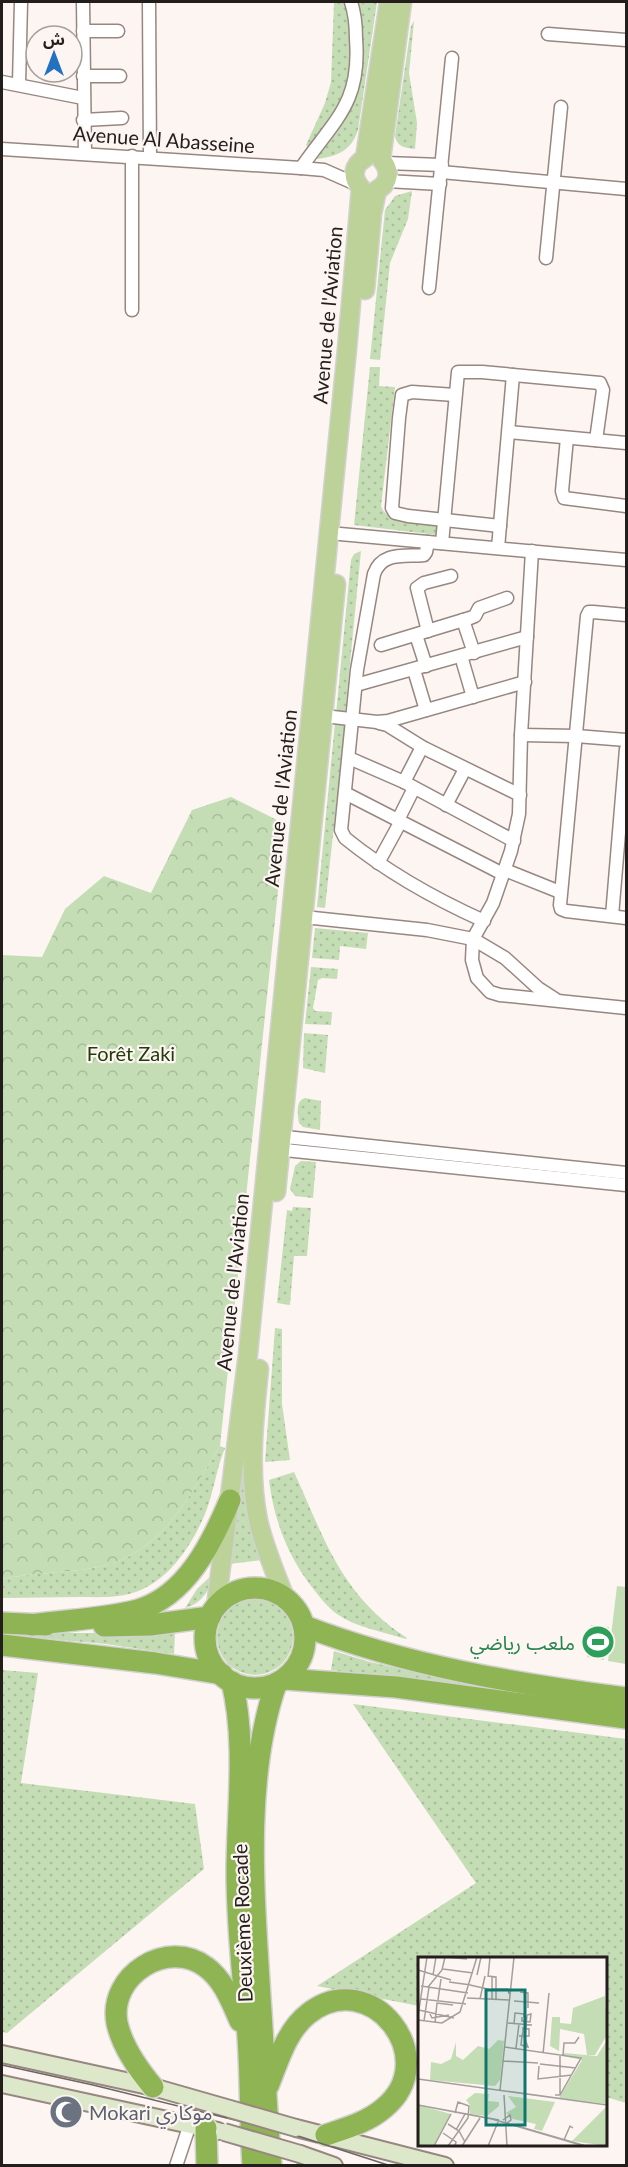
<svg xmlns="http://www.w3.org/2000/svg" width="628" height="2167" font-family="Lato,'Noto Sans Arabic',sans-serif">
	<defs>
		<pattern id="grass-dots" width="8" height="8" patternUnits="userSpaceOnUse" patternTransform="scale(1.5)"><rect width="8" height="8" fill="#c4ddb5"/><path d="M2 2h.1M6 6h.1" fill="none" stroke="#a8bd9b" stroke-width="1.8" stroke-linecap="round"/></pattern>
		<pattern id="forest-crowns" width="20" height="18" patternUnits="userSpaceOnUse" patternTransform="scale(1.5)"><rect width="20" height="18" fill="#c4ddb5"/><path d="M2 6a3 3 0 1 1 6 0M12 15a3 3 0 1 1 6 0" fill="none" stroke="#a8bd9b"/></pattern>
	</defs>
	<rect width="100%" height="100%" fill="#fcf5f2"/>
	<g fill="url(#grass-dots)">
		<path d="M334,2h10c12,31 11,69 -1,101 -6,14 -25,32 -34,45l-3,-3 19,-42 6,-21z"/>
		<path d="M357,2h20l-19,128c-7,21 -20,26 -41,29l-1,-1 30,-46 14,-98z"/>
		<path d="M414,21l-5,52 8,50 -2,26c-10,-1 -18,-2 -20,-13l16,-110z"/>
		<polygon points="412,191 408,219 390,263 380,360 370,359 385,210 395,196"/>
		<path d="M370,367h10l-1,19 16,1 -14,119c5,18 41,15 57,17l-1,12 -83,-10z"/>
		<polygon points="361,551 345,714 336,714 351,560 354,554"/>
		<polygon points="335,723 345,724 325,908 317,907"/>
		<polygon points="315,928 368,933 366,949 340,946 339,960 312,958"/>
		<polygon points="311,967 338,969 337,979 322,978 318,980 313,1008 315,1011 332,1012 331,1025 305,1024"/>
		<polygon points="304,1033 328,1035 325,1073 303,1068"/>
		<path d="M305,1098l16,3 -1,29 -17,-3 -4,-4c-1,-9 -4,-22 6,-25z"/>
		<polygon points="301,1161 316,1162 313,1198 295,1196 290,1189 295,1166"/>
		<polygon points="293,1207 311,1208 307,1256 294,1256 290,1305 277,1303 287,1210 292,1211"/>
		<polygon points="275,1328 282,1329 282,1404 290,1460 265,1462"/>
		<polygon points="245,1425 262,1560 229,1564"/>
		<path d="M220,1446l5,2c-9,21 -11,44 -20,66 -15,35 -40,73 -80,81 -15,3 -31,2 -46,2 -26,0 -52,1 -77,1v-19c30,-6 60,-6 91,-11 68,-11 94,-69 127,-122z"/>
		<path d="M294,1472c31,68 47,123 113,166l-1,1c-22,-7 -51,-12 -69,-25 -10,-7 -18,-18 -26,-28 -24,-32 -37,-66 -42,-106z"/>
		<path d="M214,1573c-4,16 -11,30 -29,35l12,-19z"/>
		<circle cx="255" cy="1637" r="38"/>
		<polygon points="18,1633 175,1633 174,1654 106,1644 18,1636"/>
		<polygon points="334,1651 370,1662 485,1688 486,1689 331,1670"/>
		<polygon points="2,1670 38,1673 21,1783 195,1804 204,1869 7,2033 2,2032"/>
		<polygon points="353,1704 626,1739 626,2103 606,2097 606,1958 420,1958 419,2006 317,1986 476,1883"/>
	</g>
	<path fill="url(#forest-crowns)" d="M231,797l54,27 -65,622c-33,53 -59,111 -127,122 -31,5 -61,5 -91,11v-624l40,2 23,-48 39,-33 47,17 41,-83z"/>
	<g fill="#c4ddb5">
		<polygon points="617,1586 626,1587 626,1664 608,1661"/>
		<polygon points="591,1625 609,1627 604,1660 587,1657"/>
	</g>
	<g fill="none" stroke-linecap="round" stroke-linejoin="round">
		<defs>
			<g id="street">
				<polyline points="83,2 85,154"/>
				<polyline points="149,2 150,158"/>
				<polyline points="83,31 118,31"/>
				<polyline points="548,34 626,40"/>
				<polyline points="83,76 120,76"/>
				<polyline points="2,82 83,98"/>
				<polyline points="19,84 21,2"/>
				<polyline points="83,120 122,118"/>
				<polyline points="2,149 301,168 324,170 358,185"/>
				<polyline points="385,163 442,165"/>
				<path d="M301,168c34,-49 60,-65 55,-129 0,-13 -1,-25 -5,-37"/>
				<polyline points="441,172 626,189"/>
				<polyline points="387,181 440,184"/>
				<polyline points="546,258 561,107"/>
				<polyline points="429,288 452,58"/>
				<polyline points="132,310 132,156"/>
				<polyline points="455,395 412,392 402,395 399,418 392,508 395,513 408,516 500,526"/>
				<polyline points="509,432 626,443"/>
				<polyline points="567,438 562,491 564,498 626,506"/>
				<polyline points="340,534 626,560"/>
				<path d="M428,542l-2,10 -2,3c-19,2 -42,-4 -50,19l-17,96 -16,160 4,8c42,34 90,61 139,83"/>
				<polyline points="442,543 458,372 482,372 600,383 603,390 596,440"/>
				<polyline points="498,548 513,375"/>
				<polyline points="532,551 521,735 519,814 511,851 493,903 473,939 472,960 477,978 490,992 500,995 626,1008"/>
				<polyline points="626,615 593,612 589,612 587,616 560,905 561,909 566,911 626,918"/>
				<polyline points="463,620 474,653"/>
				<polyline points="428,631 417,588 424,583 451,576"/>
				<polyline points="416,635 426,666"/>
				<polyline points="381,645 470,618 475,616 479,608 507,598"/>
				<polyline points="461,656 473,697"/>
				<polyline points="414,670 426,710"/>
				<polyline points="356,685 527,637"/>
				<polyline points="324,716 377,722 388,721 525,682"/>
				<polyline points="379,723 387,725 424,748 520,795"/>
				<polyline points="521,735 576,736 626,740"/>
				<polyline points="349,758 404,782 514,841"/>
				<polyline points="404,782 422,747"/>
				<polyline points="345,793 503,874"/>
				<polyline points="446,805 465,769"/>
				<polyline points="398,820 414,788"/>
				<polyline points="378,863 401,821"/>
				<polyline points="505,870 560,892"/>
				<polyline points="612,916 626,749"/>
				<polyline points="304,917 427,930 473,939 505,958 538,988 555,999"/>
				<polyline points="276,1136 626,1173"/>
				<polyline points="275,1149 626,1185"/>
				<polyline points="176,2166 190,2124"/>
			</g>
			<g id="secondary">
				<polyline points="2,2054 153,2087 230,2109"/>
				<polyline points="2,2084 218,2131"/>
				<polyline points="296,2128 445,2166"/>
				<polyline points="300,2154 334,2166"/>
			</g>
			<g id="primary">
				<path d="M365,290l7,-76 5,-24c13,-7 14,-20 4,-31l21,-157"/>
				<polyline points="276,1192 336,584"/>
				<path d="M259,1369c-5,49 -11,102 -1,151 6,27 17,52 27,78"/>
				<path d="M216,1606l32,-252 99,-1005 14,-161c-10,-11 -8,-23 4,-30l24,-156"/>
			</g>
			<g id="highway">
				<circle cx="255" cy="1638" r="50"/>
				<polyline points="2,1623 46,1625"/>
				<path d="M32,1625c34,-5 72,-6 106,-15 48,-14 74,-67 92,-110"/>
				<polyline points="104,1626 150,1625 210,1617"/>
				<path d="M304,1626c104,40 212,58 322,72"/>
				<polyline points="2,1645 155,1663 222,1674"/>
				<polyline points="284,1679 396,1687 626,1718"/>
				<path d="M232,1682c15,62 5,128 5,191 0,55 7,110 11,164 3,43 2,86 5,129"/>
				<path d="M268,2086c10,-24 18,-55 40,-72 63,-50 136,45 76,94 -16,14 -38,20 -58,27"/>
				<path d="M153,2087c-15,-18 -31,-41 -36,-64 -9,-48 51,-85 89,-56 18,13 26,36 34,54"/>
				<polyline points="206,2128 207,2166"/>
				<path d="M271,2166c-5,-57 -7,-113 -11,-169 -6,-101 -17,-217 16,-313"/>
			</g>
		</defs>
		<use href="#street" stroke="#978780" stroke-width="15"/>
		<use href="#secondary" stroke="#978780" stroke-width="20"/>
		<use href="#primary" stroke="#d3d2d1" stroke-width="21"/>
		<use href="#highway" stroke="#d3d2d1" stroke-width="24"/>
		<use href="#street" stroke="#fff" stroke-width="12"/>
		<use href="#secondary" stroke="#dde8cb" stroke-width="16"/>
		<use href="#primary" stroke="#bcd298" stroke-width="18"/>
		<use href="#highway" stroke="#8fb453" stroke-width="21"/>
		<polyline stroke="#6d6764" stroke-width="1.5" points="2,2065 93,2085 295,2135 391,2166"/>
		<defs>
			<g id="secondary-bridge">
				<polyline points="230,2109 296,2128"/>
				<polyline points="224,2132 300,2154"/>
			</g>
		</defs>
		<use href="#secondary-bridge" stroke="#978780" stroke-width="20" stroke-linecap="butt"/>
		<use href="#secondary-bridge" stroke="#dde8cb" stroke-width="16"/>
	</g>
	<defs>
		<symbol id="stadium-disc" viewBox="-11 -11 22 22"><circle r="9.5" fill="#2e9e5b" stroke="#fcf5f2"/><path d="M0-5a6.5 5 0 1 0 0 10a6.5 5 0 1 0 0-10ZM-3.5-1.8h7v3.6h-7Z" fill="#fff"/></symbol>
		<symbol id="mosque-disc" viewBox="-11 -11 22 22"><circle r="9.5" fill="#6b7280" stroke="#fcf5f2"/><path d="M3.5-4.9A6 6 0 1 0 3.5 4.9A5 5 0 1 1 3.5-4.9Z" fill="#fff"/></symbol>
	</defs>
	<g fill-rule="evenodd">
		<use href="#stadium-disc" x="579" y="1623" width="38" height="38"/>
		<use href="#mosque-disc" x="47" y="2093" width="38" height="38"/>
	</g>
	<g text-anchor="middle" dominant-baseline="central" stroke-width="4.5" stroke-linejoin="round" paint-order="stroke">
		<g font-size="20" fill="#231d1b" stroke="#fcf5f2">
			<text transform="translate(164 139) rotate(4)">Avenue Al Abasseine</text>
			<text transform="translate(327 315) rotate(-85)">Avenue de l'Aviation</text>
			<text transform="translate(280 798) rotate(-84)">Avenue de l'Aviation</text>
			<text transform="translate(232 1282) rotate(-84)">Avenue de l'Aviation</text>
			<text transform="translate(242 1923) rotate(-92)">Deuxième Rocade</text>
		</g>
		<g font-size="20" fill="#223c0a" stroke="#fcf5f2">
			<text x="131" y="1053">Forêt Zaki</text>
		</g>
		<g font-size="20" fill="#27864d" stroke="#fcf5f2" text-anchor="end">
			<text x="575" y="1642">ملعب رياضي</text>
		</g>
		<g font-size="20" fill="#5b616d" stroke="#fcf5f2" text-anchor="start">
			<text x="89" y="2112">Mokari موكاري</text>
		</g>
	</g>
	<g transform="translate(418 1957)">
		<rect width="189" height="189" fill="#fcf5f2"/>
		<path d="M189,83v64l-48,-6 23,-38 -18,-4v-3l33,3zM57,136l14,1 -1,7 11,1v4l-12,10 -17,-2v-9l-4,-5zM90,139l47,6 -13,29 -8,-2 2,-5 -23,-5 -7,-6 10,-6zM189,150v39l-35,-5 34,-34z" fill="#c4ddb5"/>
		<path d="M187,39l2,39 -12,20h-8l-3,-21 -24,-5 -1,22 -9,-5 2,-29h8v6l11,1 2,-16zM80,83l6,1 -4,39 -5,6 -65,-6 1,-18 10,2 10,-5 5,-17v14l7,4 15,-14 11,3zM0,148l33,9 -17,32h-16z" fill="#c4ddb5"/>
		<path fill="none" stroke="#a59f9c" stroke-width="1.5" d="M28,0l21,2M25,12l30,4M0,13l33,10M15,18l3,-18M59,18l4,-18M70,19l8,1v23M70,20l2,-20M31,25l22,3M52,28l22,5M3,29l47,7M10,30l14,-17 3,-13M74,32h16l1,5M102,35l8,1v15M49,41l42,2M3,42l45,5M62,42l5,-23M74,42v-22M20,43l3,-21M96,44l25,2M1,53l35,8M11,55l3,6 17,-3M0,59l9,-59M104,60v4l8,1 1,-8 -4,1M0,63l24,3 18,-11 17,-55M6,64l5,-34M17,66l2,-20 16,2M90,66l24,2M96,67l1,-11 9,1v3M101,79h10v-7l-6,-1v4l-1,4 -1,9 7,2 -3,-8M107,81l2,-23M87,90l76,11 -21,37h-5M98,91l3,-24M125,97l6,-61M142,99v39M145,99l1,-13h11l4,-6M85,104l35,2M122,107l36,4M121,109l-1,13 34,-4M0,122l189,26M82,133l14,-133M86,138l3,51M0,148l81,15M0,148l74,14 92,27M85,163l7,-5 1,5 -4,3M30,167l11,7 6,11M96,168l72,21M38,173l9,-16M25,176l13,9 -1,4M146,183l6,-14 3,2M16,189l17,-32M30,189l20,-28 1,-12 -11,-4 -3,11M44,189l18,-28M70,189l10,-24"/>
		<path fill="#0f766e" fill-opacity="0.15" stroke="#0f766e" stroke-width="3" d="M68,33h39v135h-39z"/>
		<rect width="189" height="189" fill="none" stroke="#231d1b" stroke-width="3"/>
	</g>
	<rect width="628" height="2167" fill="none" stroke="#231d1b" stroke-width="6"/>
	<g transform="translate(54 54)"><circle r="28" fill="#fcf5f2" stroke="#a59f9c" stroke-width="1.5"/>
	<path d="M0-4.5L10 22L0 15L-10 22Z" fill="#2272c1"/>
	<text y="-9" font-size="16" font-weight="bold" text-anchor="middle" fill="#231d1b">ش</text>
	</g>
</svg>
